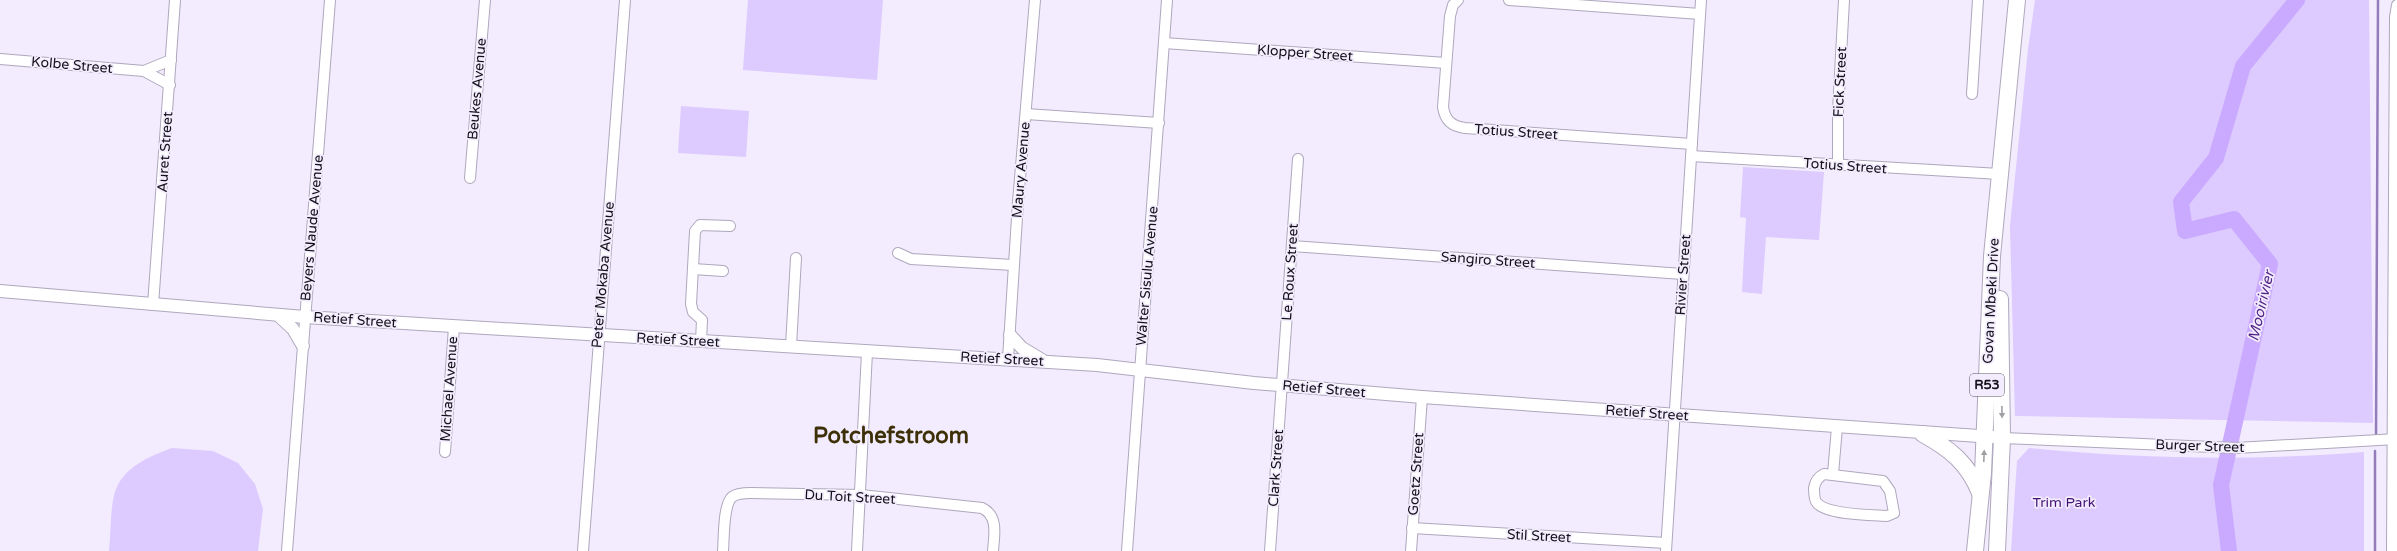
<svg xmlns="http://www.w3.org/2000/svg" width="2397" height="551" font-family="'Varela Round',sans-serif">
	<rect width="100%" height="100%" fill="#f2ecfe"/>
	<g fill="#ddcafe">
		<polygon points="748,0 883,0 877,80 743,70"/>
		<polygon points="2035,0 2369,0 2373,423 2015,416 2010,226 2028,49"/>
		<polygon points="681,106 749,111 746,157 678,153"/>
		<polygon points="1743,167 1824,172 1819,240 1766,237 1762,294 1742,292 1746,218 1740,217"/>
		<path d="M172,448l41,3 25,12 17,21 8,25 -5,42h-149c2,-17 1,-43 6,-59 8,-25 35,-36 57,-44z"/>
		<path d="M2029,448c111,11 224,13 335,4v99h-353l6,-90z"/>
	</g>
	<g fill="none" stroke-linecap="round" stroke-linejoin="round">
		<g stroke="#937cb9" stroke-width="2.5">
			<polyline points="2376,437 2378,0"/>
			<polyline points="2375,551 2375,451"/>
		</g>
		<polyline stroke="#caaafe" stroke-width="16" points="2229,551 2221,485 2270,264 2234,219 2185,231 2181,202 2216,158 2243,66 2297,0"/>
		<defs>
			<g id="minor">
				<path d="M1458,0l-5,5 -3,11 -7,91c2,13 8,19 22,21l227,16"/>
				<polyline points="1509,0 1700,14"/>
				<polyline points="1164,43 1446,63"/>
				<polyline points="0,59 144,71 170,85"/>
				<polyline points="144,71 171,60"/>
				<polyline points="1972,94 1978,0"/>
				<polyline points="1026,114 1159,123"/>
				<polyline points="1691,156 2000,174"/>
				<polyline points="1838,165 1838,111 1844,0"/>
				<polyline points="470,178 485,0"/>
				<polyline points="1292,246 1683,274"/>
				<polyline points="898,253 911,259 1013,265"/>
				<polyline points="693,269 723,271"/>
				<polyline points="153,305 175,0"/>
				<polyline points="701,341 702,320 693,312 691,304 695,231 700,225 730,226"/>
				<polyline points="791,346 796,258"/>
				<polyline points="1008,359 1018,202 1035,0"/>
				<polyline points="2002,438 2236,448 2397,439"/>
				<polyline points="445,452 454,327"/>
				<path d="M1824,474l59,7 7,10 4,22 -7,3c-15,-1 -60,-1 -70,-13 -3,-3 -3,-10 -3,-15 1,-6 4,-11 10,-14z"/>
				<polyline points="1833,474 1837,427"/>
				<polyline points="1412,528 1666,543"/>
				<polyline points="287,551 330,0"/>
				<polyline points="583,551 625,0"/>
				<path d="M723,551c1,-12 0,-46 9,-54 5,-4 13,-4 19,-4l110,2 121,13c17,8 12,28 11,43"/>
				<polyline points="857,551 867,352"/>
				<polyline points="1127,551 1167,0"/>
				<polyline points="1270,551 1298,159"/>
				<polyline points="1411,551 1422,397"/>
				<polyline points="1666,551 1701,0"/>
				<polyline points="2392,551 2395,17 2397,5"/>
			</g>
			<g id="tertiary">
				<polyline points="0,291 305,317 1097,365 1254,383 1422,397 1993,437"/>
				<polyline points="278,315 293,329 303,346"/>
				<polyline points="1010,335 1022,348 1042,360"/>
			</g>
			<g id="primary">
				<path d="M1923,434c27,15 45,29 57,59"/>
				<polyline points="1975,551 1983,473 1992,256 2017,0"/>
				<polyline points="1997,551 2002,438 2000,299"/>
			</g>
		</defs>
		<use href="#minor" stroke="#afa7bd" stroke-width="12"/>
		<use href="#tertiary" stroke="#afa7bd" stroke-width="14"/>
		<use href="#primary" stroke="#afa7bd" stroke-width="18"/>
		<use href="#minor" stroke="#fff" stroke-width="10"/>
		<use href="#tertiary" stroke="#fff" stroke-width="12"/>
		<use href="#primary" stroke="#fff" stroke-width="16"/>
	</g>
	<defs><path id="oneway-solid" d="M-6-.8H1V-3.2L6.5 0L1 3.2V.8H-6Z"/></defs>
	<g fill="#a19fa3">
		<use href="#oneway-solid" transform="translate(2002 412) rotate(89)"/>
		<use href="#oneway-solid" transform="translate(1984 456) rotate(-88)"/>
	</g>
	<g text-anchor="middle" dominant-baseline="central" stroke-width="3.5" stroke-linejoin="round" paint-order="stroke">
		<rect fill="#f2ecfe" stroke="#56525d" stroke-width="1" x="1970" y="374" width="34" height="22" rx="3"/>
		<g font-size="13" font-weight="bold" fill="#131018">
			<text x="1987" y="385">R53</text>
		</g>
		<g font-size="14" fill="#131018" stroke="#f2ecfe">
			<text transform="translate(1305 53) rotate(4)">Klopper Street</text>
			<text transform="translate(72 65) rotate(5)">Kolbe Street</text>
			<text transform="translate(1840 82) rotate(-87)">Fick Street</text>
			<text transform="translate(477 89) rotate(-85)">Beukes Avenue</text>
			<text transform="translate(1516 132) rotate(4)">Totius Street</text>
			<text transform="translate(165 152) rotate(-86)">Auret Street</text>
			<text transform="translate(1845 166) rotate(4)">Totius Street</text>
			<text transform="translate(1021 170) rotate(-85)">Maury Avenue</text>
			<text transform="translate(312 228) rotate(-85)">Beyers Naude Avenue</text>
			<text transform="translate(1488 260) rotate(4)">Sangiro Street</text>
			<text transform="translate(1290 272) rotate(-86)">Le Roux Street</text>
			<text transform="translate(603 275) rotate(-85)">Peter Mokaba Avenue</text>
			<text transform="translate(1683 275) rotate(-86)">Rivier Street</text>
			<text transform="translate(1147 276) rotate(-85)">Walter Sisulu Avenue</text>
			<text transform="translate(1991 301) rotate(-87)">Govan Mbeki Drive</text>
			<text transform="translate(355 320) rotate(4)">Retief Street</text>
			<text transform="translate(678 340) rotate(3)">Retief Street</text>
			<text transform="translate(1002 359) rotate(3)">Retief Street</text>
			<text transform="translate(449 389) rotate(-86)">Michael Avenue</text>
			<text transform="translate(1324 389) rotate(5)">Retief Street</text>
			<text transform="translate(1647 413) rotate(4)">Retief Street</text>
			<text transform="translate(2200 446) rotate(2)">Burger Street</text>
			<text transform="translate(1276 468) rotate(-86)">Clark Street</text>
			<text transform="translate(1416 474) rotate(-86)">Goetz Street</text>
			<text transform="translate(850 497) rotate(3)">Du Toit Street</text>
			<text transform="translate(1539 536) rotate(3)">Stil Street</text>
		</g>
		<g font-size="14" fill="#431273" stroke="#f2ecfe">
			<text x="2064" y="502">Trim Park</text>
		</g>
		<g font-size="15" font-style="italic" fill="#542786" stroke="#f2ecfe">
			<text transform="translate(2261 306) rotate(-77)">Mooirivier</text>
		</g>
		<g font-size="22" font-weight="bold" fill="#3d3006" stroke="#f2ecfe">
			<text x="891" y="436">Potchefstroom</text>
		</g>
	</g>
</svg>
